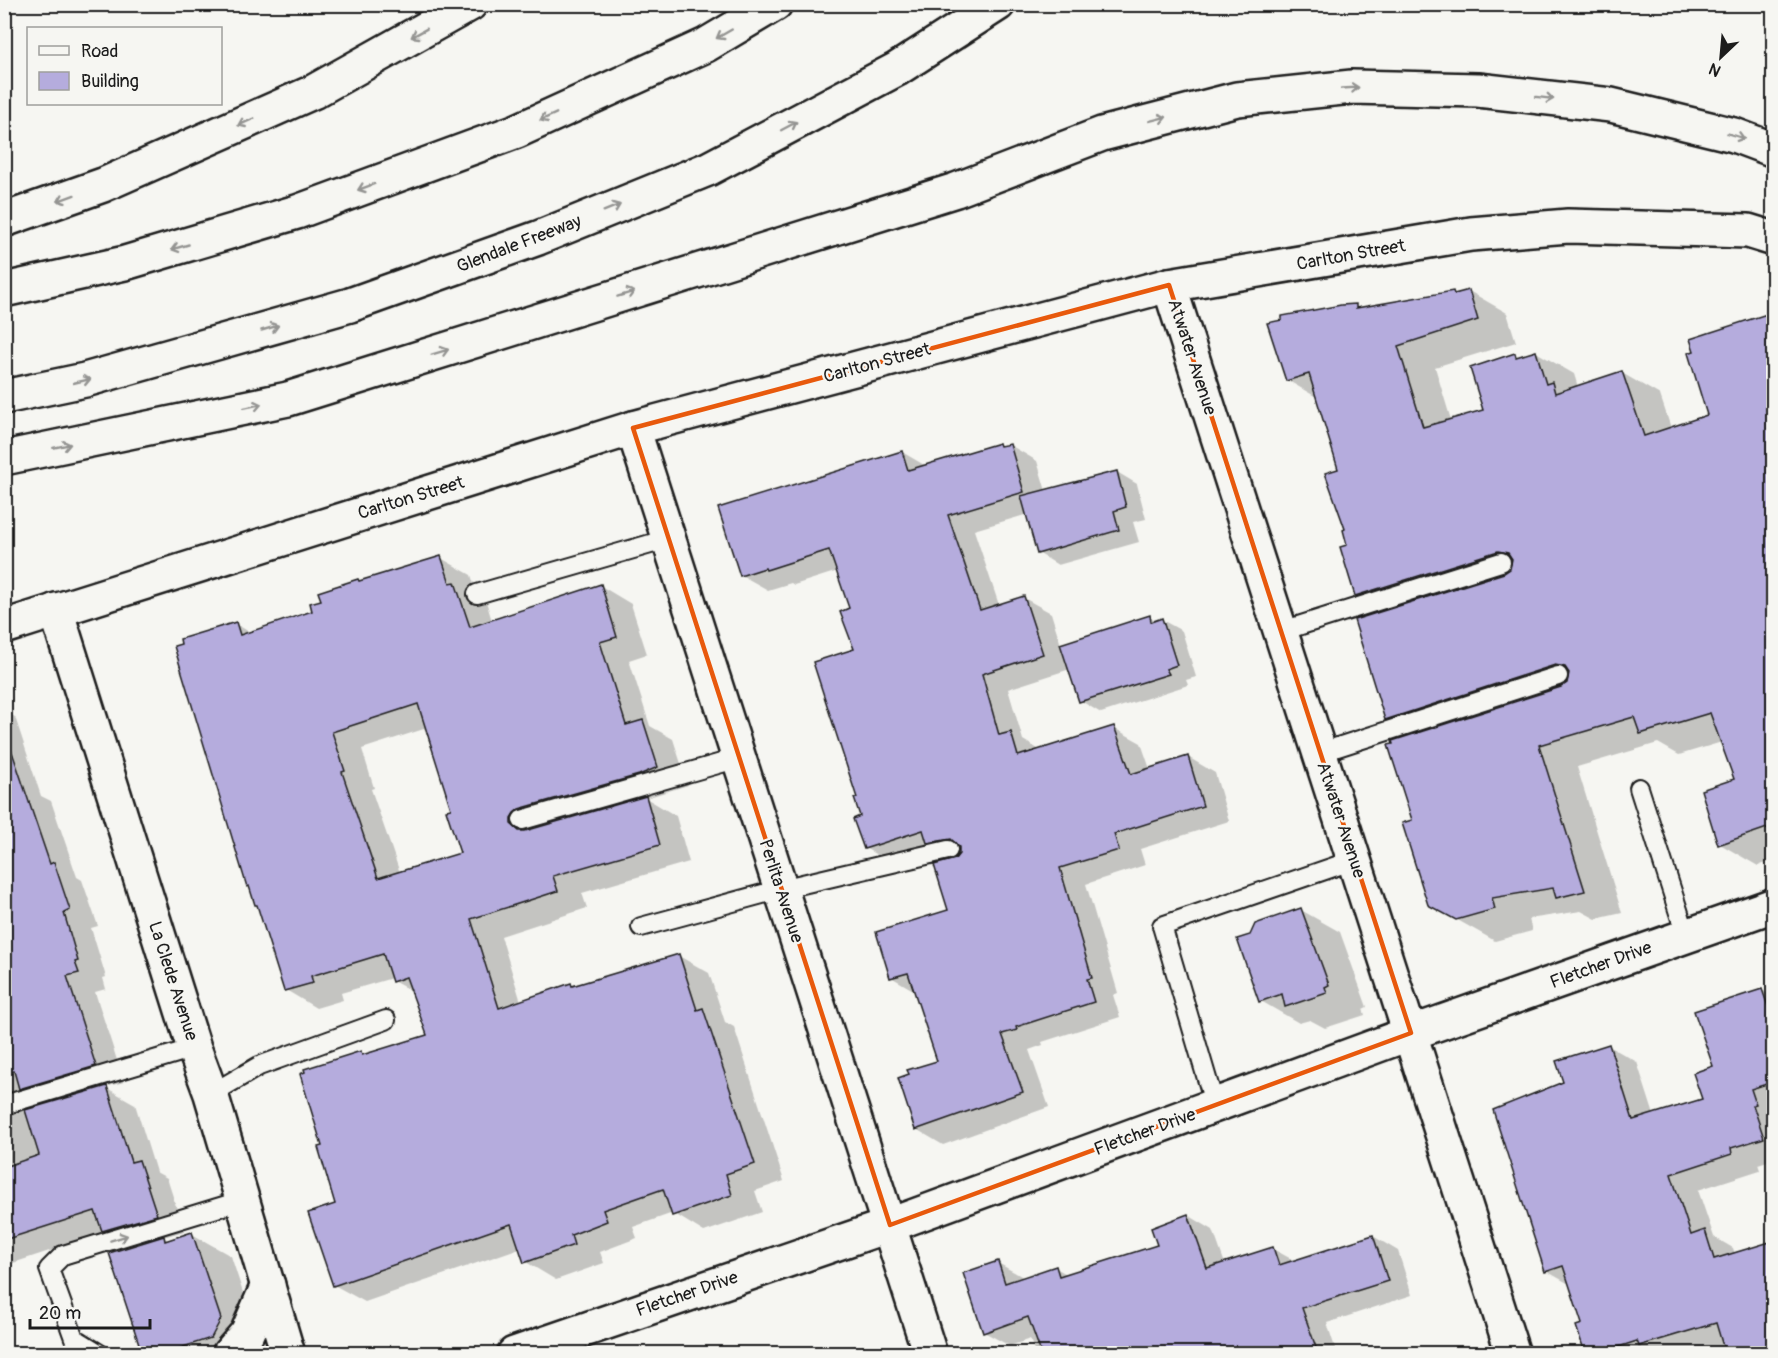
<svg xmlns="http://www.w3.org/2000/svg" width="1778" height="1358" font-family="Pangolin,sans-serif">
	<rect width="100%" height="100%" fill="#f6f6f2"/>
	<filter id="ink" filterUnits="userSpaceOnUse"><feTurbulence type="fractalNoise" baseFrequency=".0167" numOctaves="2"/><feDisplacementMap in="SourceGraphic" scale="12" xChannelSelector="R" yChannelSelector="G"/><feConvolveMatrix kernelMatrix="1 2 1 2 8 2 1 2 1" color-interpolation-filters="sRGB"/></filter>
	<g filter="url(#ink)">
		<g fill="#0003" fill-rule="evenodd">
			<polygon points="1469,291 1507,313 1516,342 1435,367 1451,420 1485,411 1515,355 1520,357 1536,352 1574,374 1578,387 1622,373 1660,395 1671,428 1708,416 1692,340 1774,314 1774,860 1758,866 1720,844 1736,780 1722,742 1679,755 1658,743 1577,767 1622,913 1596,919 1581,911 1529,919 1532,931 1495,941 1429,904 1414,821 1415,735 1386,719 1385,612 1357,595 1348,546 1340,470 1318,398 1287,380 1355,306 1360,308 1452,292 1457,295"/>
			<polygon points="998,444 1003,447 1010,445 1037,461 1046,491 1117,472 1137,484 1146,519 1133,522 1139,542 1058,565 1038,553 1028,514 974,530 999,605 1024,598 1051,613 1061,645 1150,617 1157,621 1162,620 1182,631 1196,677 1186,680 1188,685 1101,713 1081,701 1070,669 1008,689 1023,740 1038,749 1038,751 1114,728 1141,743 1150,769 1188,757 1215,773 1229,821 1140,849 1145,865 1086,884 1118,993 1113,995 1120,1017 1042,1042 1043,1045 1029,1050 1049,1107 943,1145 916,1129 938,1062 915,991 891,977 950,911 958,859 939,848 892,864 865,848 858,799 855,650 851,609 838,571 794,585 791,583 768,590 741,575 902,452 926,466"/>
			<path d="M441,558l30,17 7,21 8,5 6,20 109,-35 30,18 16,50 -18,6 21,66 23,13 15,46 -42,13 30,18 13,46 -107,31 5,15 -86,28 20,66 50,-17 4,2 104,-31 30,17 16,49 9,5 50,154 -29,10 7,21 -58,20 -31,-19 -40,14 4,11 -37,14 4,11 -48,17 -30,-18 -6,-14 -155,54 -31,-17 3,-80 -14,-58 37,-95 6,3 63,-19 -16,-44 -20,-11 -1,-3 -51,15 2,7 -27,8 -30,-18 -35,-103 -3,-1 -12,-262 15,9 63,-21 9,-11 35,-21 3,2zM427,728l26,82 9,44 -62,19 -29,-84 3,-1 -12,-39z"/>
			<polygon points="4,711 15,717 41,796 51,801 77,877 82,880 98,926 91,928 106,977 103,978 106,989 95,992 124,1082 105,1087 135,1104 156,1172 167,1178 184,1231 163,1237 170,1241 192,1234 231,1256 259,1342 253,1354 144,1354 111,1254 132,1247 107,1232 4,1266"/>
			<polygon points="1301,910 1340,932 1367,1007 1363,1009 1365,1015 1325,1028 1310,1020 1299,1023 1261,1001 1251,936"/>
			<polygon points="1762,990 1774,997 1774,1159 1758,1164 1760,1170 1698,1190 1714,1237 1733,1248 1735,1254 1774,1243 1774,1354 1586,1354 1577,1327 1583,1325 1571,1285 1546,1271 1565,1083 1609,1046 1637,1062 1654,1115 1704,1100 1715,1067"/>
			<polygon points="1188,1215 1213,1230 1225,1264 1273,1249 1295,1261 1373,1236 1398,1251 1412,1295 1327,1323 1337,1354 1035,1354 1030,1339 1010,1346 984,1332 998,1263 1023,1277 1056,1268 1068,1275 1158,1246"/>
		</g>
		<g fill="#b5acdd" stroke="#1c1c1c" stroke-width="1.5" fill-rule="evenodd">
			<polygon points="1469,290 1478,320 1398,346 1423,427 1483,410 1470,368 1515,353 1516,357 1536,351 1546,384 1552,382 1555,393 1622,371 1644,436 1707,415 1688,353 1694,351 1690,339 1773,312 1773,826 1718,845 1701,790 1734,779 1710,713 1640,734 1634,717 1539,745 1585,891 1556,898 1553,888 1492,898 1495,909 1456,920 1428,905 1402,823 1412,820 1388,745 1393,744 1392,741 1561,687 1567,683 1569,673 1565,667 1555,665 1385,720 1354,620 1504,573 1510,569 1512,559 1508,553 1498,551 1355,596 1340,547 1347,545 1343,530 1345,529 1325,473 1338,469 1309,374 1286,381 1267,323 1282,320 1282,316 1341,305 1356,304 1356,308 1453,291 1454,294"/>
			<polygon points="999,443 1000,446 1010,444 1024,492 948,515 980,610 1024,596 1043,654 982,674 999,735 1011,732 1018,756 1114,726 1131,774 1188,756 1203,806 1114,834 1119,850 1060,868 1092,978 1087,979 1094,1002 1016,1027 1017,1030 1002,1034 1023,1092 915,1130 898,1078 909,1074 907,1070 937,1061 908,973 890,978 876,932 948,910 934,865 955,859 959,854 959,847 951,839 927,843 923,830 864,849 853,819 860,816 854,798 857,798 813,662 854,649 840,612 849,608 829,550 766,570 765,568 740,576 718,508 902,451 908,470"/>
			<polygon points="1117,471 1126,507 1114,511 1119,530 1037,554 1021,496"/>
			<path d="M441,556l9,27 5,-1 15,45 131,-43 16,53 -17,5 26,83 17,-5 15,47 -19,8 -120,34 -5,4 -3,5v6l8,7h6l121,-35 14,49 -107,31 5,15 -87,28 28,89 72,-25 1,3 107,-32 18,56 6,-2 52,156 -29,10 6,21 -60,21 -9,-27 -60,21 4,11 -36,14 3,10 -50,18 -13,-39 -178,62 -25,-73 27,-9 -17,-57 4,-1 -22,-72 5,-2 -1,-3 57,-18 1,4 65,-20 -21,-58 -14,5 -9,-28 -72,22 2,7 -29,8 -27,-86h-2l-6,-19 -2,1 -73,-241 7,-2 -1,-5 56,-17 4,13 72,-24 -2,-8 11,-3 -3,-8 40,-13 1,2zM418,704l33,105 -5,1 14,43 -82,25 -36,-106 3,-1 -13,-39z"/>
			<polygon points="1150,615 1151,622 1162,618 1177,665 1166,669 1169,674 1079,702 1060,644"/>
			<polygon points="10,746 50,864 54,862 70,910 64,913 78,961 75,962 79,973 67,976 96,1066 19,1089 14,1071 4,1074 4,747"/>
			<polygon points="1301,908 1329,985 1325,987 1327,993 1285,1007 1282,994 1259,1002 1237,939 1250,935 1255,924"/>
			<polygon points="1762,989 1773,1021 1773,1082 1751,1089 1756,1104 1753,1105 1764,1138 1731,1148 1732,1154 1671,1174 1691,1235 1705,1230 1714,1259 1773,1241 1773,1353 1725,1353 1716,1323 1639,1346 1637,1341 1600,1353 1585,1353 1576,1326 1582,1324 1563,1266 1545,1272 1493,1110 1563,1082 1556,1061 1609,1044 1633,1120 1702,1099 1693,1073 1713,1066 1694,1011"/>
			<polygon points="107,1086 131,1162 139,1160 157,1215 102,1231 95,1211 4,1240 4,1167 39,1155 25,1110"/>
			<polygon points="1188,1214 1207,1268 1273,1247 1279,1265 1373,1235 1388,1281 1302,1308 1318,1353 1041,1353 1028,1317 983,1333 963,1273 998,1261 1005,1283 1056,1266 1059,1276 1157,1245 1151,1228"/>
			<polygon points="192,1232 221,1319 211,1338 165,1353 142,1353 109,1253 164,1236 165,1241"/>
		</g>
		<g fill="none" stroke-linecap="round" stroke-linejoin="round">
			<defs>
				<g id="lane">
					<polyline points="477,594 668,539"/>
					<polyline points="1279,632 1501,562"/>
					<polyline points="1319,753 1558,676"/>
					<polyline points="1639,788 1686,935"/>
					<polyline points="522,820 739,758"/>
					<polyline points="641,927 781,889 948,850"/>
					<polyline points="211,1094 259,1066 386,1020"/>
					<polyline points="4,1105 194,1048"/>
					<polyline points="1215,1106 1162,926 1354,860"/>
					<polyline points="100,1354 74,1338 49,1269 63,1255 243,1200"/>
				</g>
				<g id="street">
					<polyline points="1169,285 1513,1354"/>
					<polyline points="633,428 930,1354"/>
					<polyline points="56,610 194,1048 211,1094 288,1354"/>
					<polyline points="4,627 633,428 1169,285 1471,234 1568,226 1748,231 1774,239"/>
					<polyline points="229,1354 247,1333 268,1285"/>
				</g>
				<polyline id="secondary" points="514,1354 890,1225 1411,1033 1774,905"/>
				<g id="highway">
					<polyline points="4,220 103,185 313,92 470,4"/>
					<polyline points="4,290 125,263 297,212 517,131 706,45 775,4"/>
					<polyline points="4,397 85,380 350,305 538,238 708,169 897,69 998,4"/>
					<polyline points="4,458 288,399 956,190 1102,134 1237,99 1352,87 1478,90 1611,105 1734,135 1774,150"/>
				</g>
			</defs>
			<use href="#lane" stroke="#1c1c1c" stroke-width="22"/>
			<use href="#street" stroke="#1c1c1c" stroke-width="38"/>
			<use href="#secondary" stroke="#1c1c1c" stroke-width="38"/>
			<use href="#highway" stroke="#1c1c1c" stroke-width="38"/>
			<use href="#lane" stroke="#f6f6f2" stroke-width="18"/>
			<use href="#street" stroke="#f6f6f2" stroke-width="33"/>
			<use href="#secondary" stroke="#f6f6f2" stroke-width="33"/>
			<use href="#highway" stroke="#f6f6f2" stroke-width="33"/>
		</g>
		<defs><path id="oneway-shaft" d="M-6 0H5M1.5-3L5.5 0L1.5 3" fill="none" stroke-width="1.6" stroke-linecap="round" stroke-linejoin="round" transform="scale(1.5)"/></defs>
		<g stroke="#949492">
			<use href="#oneway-shaft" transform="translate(419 33) rotate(151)"/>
			<use href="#oneway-shaft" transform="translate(724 34) rotate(150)"/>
			<use href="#oneway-shaft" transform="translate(1350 88) rotate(-3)"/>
			<use href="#oneway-shaft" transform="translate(1545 98) rotate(7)"/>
			<use href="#oneway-shaft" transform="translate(548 117) rotate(156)"/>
			<use href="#oneway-shaft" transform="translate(1158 119) rotate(-14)"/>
			<use href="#oneway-shaft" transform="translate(246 122) rotate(156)"/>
			<use href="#oneway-shaft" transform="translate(789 126) rotate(-28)"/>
			<use href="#oneway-shaft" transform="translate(1736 136) rotate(17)"/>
			<use href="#oneway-shaft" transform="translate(366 187) rotate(160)"/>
			<use href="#oneway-shaft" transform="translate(66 198) rotate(160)"/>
			<use href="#oneway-shaft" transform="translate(612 208) rotate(-22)"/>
			<use href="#oneway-shaft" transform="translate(180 247) rotate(164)"/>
			<use href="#oneway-shaft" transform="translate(626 294) rotate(-17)"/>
			<use href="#oneway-shaft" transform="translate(270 328) rotate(-16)"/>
			<use href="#oneway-shaft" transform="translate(440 352) rotate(-17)"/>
			<use href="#oneway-shaft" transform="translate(82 381) rotate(-13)"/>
			<use href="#oneway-shaft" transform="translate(253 406) rotate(-12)"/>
			<use href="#oneway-shaft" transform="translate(62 446) rotate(-12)"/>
			<use href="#oneway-shaft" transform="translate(119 1238) rotate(-17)"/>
		</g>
	</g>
	<path fill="none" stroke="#e8590c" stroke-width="4.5" stroke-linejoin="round" d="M1169,285l242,748 -521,192 -257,-797z"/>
	<g text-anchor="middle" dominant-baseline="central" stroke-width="4.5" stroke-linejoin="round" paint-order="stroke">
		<g font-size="18" fill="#1c1c1c" stroke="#f6f6f2">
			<text transform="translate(519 244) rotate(-21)">Glendale Freeway</text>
			<text transform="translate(1351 255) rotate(-10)">Carlton Street</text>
			<text transform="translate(1192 357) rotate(72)">Atwater Avenue</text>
			<text transform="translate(877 363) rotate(-15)">Carlton Street</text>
			<text transform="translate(411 498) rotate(-17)">Carlton Street</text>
			<text transform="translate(1341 820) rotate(72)">Atwater Avenue</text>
			<text transform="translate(781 891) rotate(72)">Perlita Avenue</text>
			<text transform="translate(1601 965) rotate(-20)">Fletcher Drive</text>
			<text transform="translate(173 981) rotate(72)">La Clede Avenue</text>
			<text transform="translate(1145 1132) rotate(-20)">Fletcher Drive</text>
			<text transform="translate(687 1294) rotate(-19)">Fletcher Drive</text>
		</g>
	</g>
	<rect width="1778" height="1358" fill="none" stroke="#f6f6f2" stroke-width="24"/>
	<rect x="12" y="12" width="1754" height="1334" fill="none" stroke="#1c1c1c" stroke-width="2" filter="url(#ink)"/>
	<rect x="27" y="27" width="195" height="78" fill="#f6f6f2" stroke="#9f9f9c" stroke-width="1.5"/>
	<rect x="39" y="46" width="30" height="9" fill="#f6f6f2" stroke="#9f9f9c" stroke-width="1.5"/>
	<text x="81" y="57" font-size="18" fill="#1c1c1c">Road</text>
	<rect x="39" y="72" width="30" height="18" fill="#b5acdd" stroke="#9f9f9c" stroke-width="1.5"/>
	<text x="81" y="87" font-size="18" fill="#1c1c1c">Building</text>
	<g transform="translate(1721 57) rotate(206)" stroke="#f6f6f2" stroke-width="4.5" paint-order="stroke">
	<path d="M0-4.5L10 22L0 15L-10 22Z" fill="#1c1c1c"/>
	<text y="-9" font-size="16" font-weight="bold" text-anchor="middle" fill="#1c1c1c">N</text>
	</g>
	<path d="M30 1319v9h120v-9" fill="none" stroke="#1c1c1c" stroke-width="3"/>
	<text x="39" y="1319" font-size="18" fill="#1c1c1c" stroke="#f6f6f2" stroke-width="4.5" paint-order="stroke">20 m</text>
</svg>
